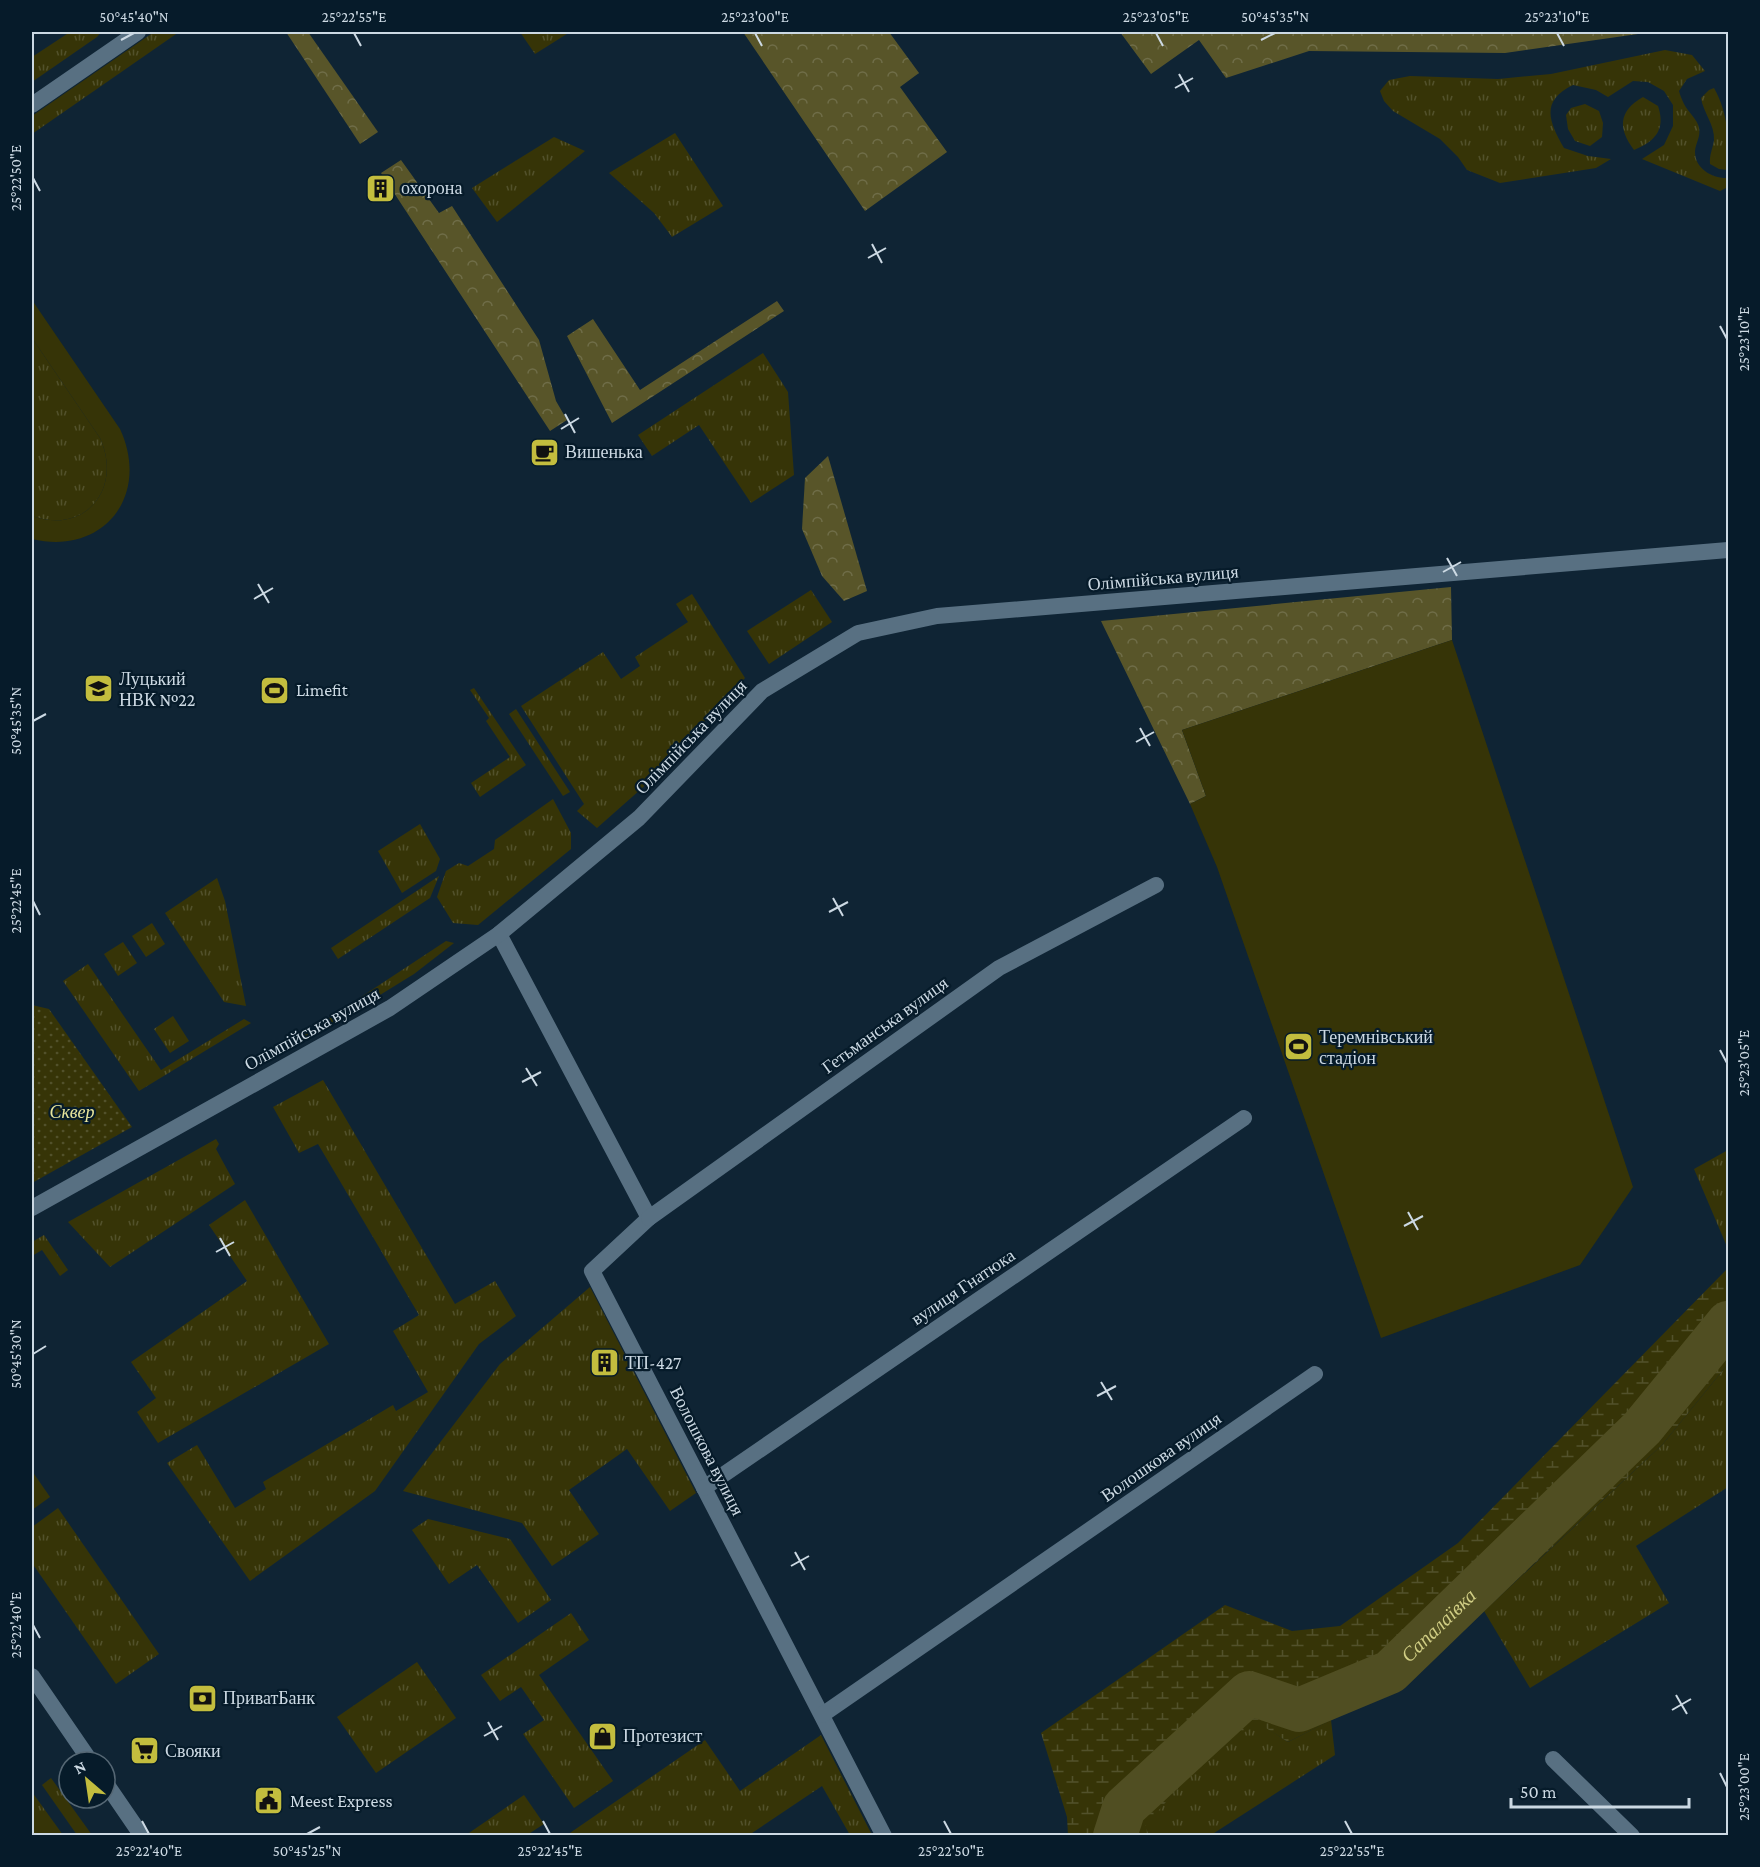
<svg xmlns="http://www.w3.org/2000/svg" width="1760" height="1867" font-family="'Crimson Pro',serif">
	<defs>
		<pattern id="grass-tufts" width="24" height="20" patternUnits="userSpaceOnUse" patternTransform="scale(1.5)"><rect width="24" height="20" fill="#363407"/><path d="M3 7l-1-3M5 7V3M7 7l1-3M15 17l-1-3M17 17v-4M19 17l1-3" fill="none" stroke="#52512b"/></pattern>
		<pattern id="forest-crowns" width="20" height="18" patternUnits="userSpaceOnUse" patternTransform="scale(1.5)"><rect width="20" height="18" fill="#585529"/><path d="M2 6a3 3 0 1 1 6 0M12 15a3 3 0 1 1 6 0" fill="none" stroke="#6f6d48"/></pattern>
		<pattern id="wetland-marsh" width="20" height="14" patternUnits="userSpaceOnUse" patternTransform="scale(1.5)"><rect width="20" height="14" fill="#363407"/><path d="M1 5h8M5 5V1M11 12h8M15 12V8" fill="none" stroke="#52512b"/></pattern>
		<pattern id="park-dots" width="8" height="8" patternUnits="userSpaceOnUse" patternTransform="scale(1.5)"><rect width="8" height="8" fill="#363407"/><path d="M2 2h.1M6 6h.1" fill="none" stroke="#52512b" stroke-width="1.8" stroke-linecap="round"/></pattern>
	</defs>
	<rect width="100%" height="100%" fill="#0f2434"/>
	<g fill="url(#grass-tufts)">
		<polygon points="70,32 101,32 97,37 32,82 32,57"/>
		<polygon points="154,32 179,32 32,134 32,116"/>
		<polygon points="520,32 570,32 535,54"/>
		<path d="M1665,50l27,5 13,16 -18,8 -8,12c1,4 3,9 5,13 4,8 14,16 15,24 2,9 -4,16 -4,24 0,17 18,27 33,26v9l-8,4 -78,-32 22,-14 9,-19v-21l-9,-14 -16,-9 -15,-1 -25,16 -12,-7 -23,-5c-33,16 -24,37 -9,63l24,8 23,3 -15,9 -96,15 -33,-13 -9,-13 -18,-18 -47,-28 -9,-10 -4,-10 9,-11 21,-4 88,3 53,-5z"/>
		<path d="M1714,88c15,27 15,53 14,82l-9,-1 -9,-5c-1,-9 3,-16 4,-24 1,-15 -11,-28 -13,-42l8,-8z"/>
		<path d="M1643,97l15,9c8,24 -3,35 -24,44 -16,-21 -16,-39 9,-53z"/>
		<polygon points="1585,104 1599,111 1603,123 1602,137 1590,146 1575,141 1568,129 1566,115 1571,108"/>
		<polygon points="675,133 723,206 672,237 654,213 609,173"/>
		<polygon points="554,137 585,151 497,222 472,188"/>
		<path d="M32,338l68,100c23,51 -15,97 -68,78z"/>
		<polygon points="763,353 788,392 794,475 751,503 699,425 652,456 638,435"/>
		<polygon points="811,590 832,622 769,664 747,631"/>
		<polygon points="692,594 745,678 649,782 597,828 577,811 584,804 521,706 603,652 621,679 640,666 635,657 688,622 676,604"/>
		<polygon points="474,688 526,765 480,797 471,783 510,757 486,721 489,718 470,690"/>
		<polygon points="516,709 570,792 563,796 509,714"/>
		<polygon points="553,799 571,833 571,849 478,925 453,923 437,897 446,871 459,863 468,866 494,849 495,840"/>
		<polygon points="420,824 440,859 436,871 402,893 378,851"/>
		<polygon points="439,876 430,898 338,959 331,948"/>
		<polygon points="217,878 225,901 246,1006 224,1002 165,913"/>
		<polygon points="152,923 165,944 146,957 132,936"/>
		<polygon points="446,941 454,943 414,974 307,1040 305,1034"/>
		<polygon points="123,942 137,963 118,976 104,954"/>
		<polygon points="88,964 161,1070 244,1019 251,1023 139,1091 63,981"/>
		<polygon points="173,1016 189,1041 170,1053 154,1029"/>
		<polygon points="323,1080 455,1304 495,1281 516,1316 479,1344 375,1491 250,1581 167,1463 197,1445 235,1508 266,1489 263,1482 393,1405 396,1411 428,1392 393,1331 419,1315 318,1144 299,1153 273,1107"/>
		<polygon points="216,1139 219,1144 216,1149 235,1184 110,1267 68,1222"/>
		<polygon points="1728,1150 1728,1249 1694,1169"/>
		<polygon points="245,1200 329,1344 158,1443 137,1412 156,1398 131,1362 247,1281 209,1225"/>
		<polygon points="44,1235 68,1270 60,1276 42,1250 32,1256 32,1242"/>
		<polygon points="590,1287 696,1493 670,1511 627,1449 569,1490 599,1534 552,1566 522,1523 403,1491 500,1364"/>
		<polygon points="1728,1364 1728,1487 1636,1546 1669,1603 1530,1688 1484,1611 1662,1445"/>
		<polygon points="32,1471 50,1497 32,1510"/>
		<polygon points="58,1508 159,1654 116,1684 32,1563 32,1527"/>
		<polygon points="428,1519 510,1539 551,1600 518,1623 477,1565 449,1584 412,1530"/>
		<polygon points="571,1613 589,1640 539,1675 613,1781 574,1808 523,1734 544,1720 521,1687 500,1701 481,1675"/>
		<polygon points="417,1662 456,1718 376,1773 337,1717"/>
		<polygon points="1331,1720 1335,1755 1211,1835 1149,1835 1144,1826 1199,1764 1258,1722 1288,1742"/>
		<polygon points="821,1735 872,1835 850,1835 822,1786 749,1835 567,1835 705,1740 740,1791"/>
		<polygon points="51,1778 92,1835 77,1835 42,1785"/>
		<polygon points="32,1792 63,1835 32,1835"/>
		<polygon points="524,1795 544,1824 527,1835 466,1835"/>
	</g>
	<g fill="url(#forest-crowns)">
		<polygon points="286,32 308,32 378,132 360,144"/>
		<polygon points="743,32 889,32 919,73 900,87 947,152 865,211"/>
		<polygon points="1120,32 1652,32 1505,53 1309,51 1226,78 1199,40 1151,74"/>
		<polygon points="401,160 439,213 452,206 539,340 556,401 567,420 550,431 381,173"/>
		<polygon points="777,301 784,311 612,423 567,336 593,319 640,390"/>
		<polygon points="828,456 867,591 844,601 822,576 802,529 805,478"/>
		<polygon points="1451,587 1452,640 1182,730 1206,796 1190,804 1101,621"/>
	</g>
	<polygon fill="url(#wetland-marsh)" points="1728,1268 1728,1364 1662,1445 1407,1682 1288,1742 1258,1723 1199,1764 1145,1826 1149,1835 1068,1835 1067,1817 1041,1733 1225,1605 1292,1631 1340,1626 1458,1543"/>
	<polygon fill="url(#park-dots)" points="32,1005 49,1009 132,1127 32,1183"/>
	<g fill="#363407">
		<path d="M32,300l88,129c31,67 -17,127 -88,110v-23c53,19 91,-27 68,-78l-68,-100z"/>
		<polygon points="1452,640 1633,1187 1580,1265 1381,1338 1217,867 1190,804 1206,796 1182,730"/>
	</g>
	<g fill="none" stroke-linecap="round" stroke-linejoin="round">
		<path stroke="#504e22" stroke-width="44" id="s1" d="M1115,1836l9,-28 125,-115 50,17 91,-38 252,-244 86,-105"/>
		<g stroke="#587082" stroke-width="16">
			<polyline points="32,105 138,32"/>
			<polyline points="499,934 649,1218 592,1271 884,1836"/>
			<polyline points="32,1208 390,1008 499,934 639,818 762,691 858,633 937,616 1728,550"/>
			<polyline points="649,1218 999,968 1156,885"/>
			<polyline points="704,1488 1244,1118"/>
			<polyline points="822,1715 1315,1374"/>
			<polyline points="1553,1759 1632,1836"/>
		</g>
		<g stroke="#587082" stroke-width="16">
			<polyline points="32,1676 91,1762"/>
			<polyline points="105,1782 142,1836"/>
		</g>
	</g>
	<path fill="none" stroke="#ccd9e3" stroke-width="2" d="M354,33l7,13M755,33l7,13M1156,33l7,13M1557,33l7,13M121,40l13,-7M1261,40l14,-7M1179,74l10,18M1175,88l18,-10M33,178l7,13M872,244l10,19M868,258l18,-10M1720,326l7,13M565,414l10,19M561,429l18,-11M1447,558l10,18M1443,572l18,-10M258,584l11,19M254,599l19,-11M33,721l13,-7M1140,728l10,18M1136,742l18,-10M833,898l10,18M33,901l7,14M829,912l19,-10M1720,1050l7,13M526,1068l11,18M522,1082l19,-10M1408,1212l10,18M1404,1226l19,-10M220,1238l10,18M216,1252l18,-10M33,1354l13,-8M1101,1382l11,18M1097,1396l19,-10M795,1552l10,18M791,1566l18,-10M33,1625l7,13M1676,1695l11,19M1672,1710l19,-11M488,1722l10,18M484,1736l18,-10M1720,1773l7,14M142,1821l7,13M543,1821l7,13M944,1821l7,13M1345,1821l7,13M307,1834l13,-7"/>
	<defs>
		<symbol id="building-square" viewBox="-11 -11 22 22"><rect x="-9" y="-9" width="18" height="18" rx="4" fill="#c3bd3e" stroke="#061b2a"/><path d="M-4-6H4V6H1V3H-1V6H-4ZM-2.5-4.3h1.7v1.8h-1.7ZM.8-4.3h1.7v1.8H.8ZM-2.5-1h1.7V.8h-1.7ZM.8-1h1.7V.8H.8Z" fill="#111"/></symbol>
		<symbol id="cafe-square" viewBox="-11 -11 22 22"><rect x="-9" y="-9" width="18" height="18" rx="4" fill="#c3bd3e" stroke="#061b2a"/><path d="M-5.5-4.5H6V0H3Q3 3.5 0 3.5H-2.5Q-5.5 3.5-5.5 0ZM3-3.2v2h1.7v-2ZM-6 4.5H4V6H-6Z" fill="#111"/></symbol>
		<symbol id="school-square" viewBox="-11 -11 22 22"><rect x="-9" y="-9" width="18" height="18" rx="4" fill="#c3bd3e" stroke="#061b2a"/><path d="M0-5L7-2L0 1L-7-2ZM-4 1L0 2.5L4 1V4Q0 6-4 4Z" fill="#111"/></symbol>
		<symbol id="stadium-square" viewBox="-11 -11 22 22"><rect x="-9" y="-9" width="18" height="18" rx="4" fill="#c3bd3e" stroke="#061b2a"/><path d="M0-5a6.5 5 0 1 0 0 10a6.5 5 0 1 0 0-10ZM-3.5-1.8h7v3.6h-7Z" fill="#111"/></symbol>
		<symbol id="bank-square" viewBox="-11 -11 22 22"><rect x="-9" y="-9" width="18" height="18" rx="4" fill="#c3bd3e" stroke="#061b2a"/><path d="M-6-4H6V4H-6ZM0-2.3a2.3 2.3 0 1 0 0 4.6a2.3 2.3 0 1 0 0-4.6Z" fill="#111"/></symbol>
		<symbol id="shop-square" viewBox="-11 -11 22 22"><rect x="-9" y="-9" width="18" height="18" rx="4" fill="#c3bd3e" stroke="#061b2a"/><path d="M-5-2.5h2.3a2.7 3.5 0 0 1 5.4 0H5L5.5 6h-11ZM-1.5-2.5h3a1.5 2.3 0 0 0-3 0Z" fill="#111"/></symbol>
		<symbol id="supermarket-square" viewBox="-11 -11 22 22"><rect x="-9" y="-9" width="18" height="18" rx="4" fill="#c3bd3e" stroke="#061b2a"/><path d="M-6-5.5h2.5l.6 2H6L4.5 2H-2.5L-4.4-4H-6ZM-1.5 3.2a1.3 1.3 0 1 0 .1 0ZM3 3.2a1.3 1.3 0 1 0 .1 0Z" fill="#111"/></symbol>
		<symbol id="civic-square" viewBox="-11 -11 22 22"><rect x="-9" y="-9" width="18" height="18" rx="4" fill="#c3bd3e" stroke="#061b2a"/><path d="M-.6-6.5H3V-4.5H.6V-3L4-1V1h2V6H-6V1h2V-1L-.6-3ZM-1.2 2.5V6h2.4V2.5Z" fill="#111"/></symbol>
	</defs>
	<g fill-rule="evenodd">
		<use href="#building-square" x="364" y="172" width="33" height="33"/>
		<use href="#cafe-square" x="528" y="436" width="33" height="33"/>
		<use href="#school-square" x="82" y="672" width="33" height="33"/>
		<use href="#stadium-square" x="258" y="674" width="33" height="33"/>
		<use href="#stadium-square" x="1282" y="1030" width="33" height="33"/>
		<use href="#building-square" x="588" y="1346" width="33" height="33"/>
		<use href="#bank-square" x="186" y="1682" width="33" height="33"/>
		<use href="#shop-square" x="586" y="1720" width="33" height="33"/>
		<use href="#supermarket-square" x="128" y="1734" width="33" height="33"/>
		<use href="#civic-square" x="252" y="1784" width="33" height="33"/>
	</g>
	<g text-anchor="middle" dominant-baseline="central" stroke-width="4.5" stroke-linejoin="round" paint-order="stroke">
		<g font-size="18" fill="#ccd9e3" stroke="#061b2a" text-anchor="start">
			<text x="401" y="188">охорона</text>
			<text x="565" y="452">Вишенька</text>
			<text x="119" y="679">Луцький<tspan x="119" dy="21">НВК №22</tspan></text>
			<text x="296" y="690">Limefit</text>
			<text x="1319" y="1037">Теремнівський<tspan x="1319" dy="21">стадіон</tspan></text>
			<text x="625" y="1363">ТП-427</text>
			<text x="223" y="1698">ПриватБанк</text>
			<text x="623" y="1736">Протезист</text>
			<text x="165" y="1751">Свояки</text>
			<text x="290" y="1801">Meest Express</text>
		</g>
		<g font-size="18" fill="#ccd9e3" stroke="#061b2a">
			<text transform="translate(1163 578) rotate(-5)">Олімпійська вулиця</text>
			<text transform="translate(691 737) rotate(-46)">Олімпійська вулиця</text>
			<text transform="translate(885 1025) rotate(-36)">Гетьманська вулиця</text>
			<text transform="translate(312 1029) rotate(-29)">Олімпійська вулиця</text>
			<text transform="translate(963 1287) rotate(-34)">вулиця Гнатюка</text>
			<text transform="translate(707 1451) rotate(63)">Волошкова вулиця</text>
			<text transform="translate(1161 1457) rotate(-35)">Волошкова вулиця</text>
		</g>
		<g font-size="18" font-style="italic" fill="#e9e69c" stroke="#061b2a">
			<text x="72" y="1112">Сквер</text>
		</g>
		<g font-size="20" font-style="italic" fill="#d0cd84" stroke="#061b2a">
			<text stroke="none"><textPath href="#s1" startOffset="418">Сапалаївка</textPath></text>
		</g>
	</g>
	<rect width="1760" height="1867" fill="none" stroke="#061b2a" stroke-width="66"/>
	<g transform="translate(87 1780) rotate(331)"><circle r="28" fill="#061b2a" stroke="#556774" stroke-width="1.5"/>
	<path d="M0-4.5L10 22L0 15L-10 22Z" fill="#c3bd3e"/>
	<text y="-9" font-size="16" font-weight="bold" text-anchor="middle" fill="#ccd9e3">N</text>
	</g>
	<path d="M1511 1798v9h178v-9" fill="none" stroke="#ccd9e3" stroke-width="3"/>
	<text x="1520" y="1798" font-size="18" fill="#ccd9e3" stroke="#061b2a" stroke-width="4.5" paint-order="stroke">50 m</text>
	<rect x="33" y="33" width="1694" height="1801" fill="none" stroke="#ccd9e3" stroke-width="2"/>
	<g font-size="15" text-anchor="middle" fill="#ccd9e3">
		<text x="134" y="22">50°45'40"N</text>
		<text x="354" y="22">25°22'55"E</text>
		<text x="755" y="22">25°23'00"E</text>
		<text x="1156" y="22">25°23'05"E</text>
		<text x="1275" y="22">50°45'35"N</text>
		<text x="1557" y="22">25°23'10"E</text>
		<text transform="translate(16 178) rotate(-90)" y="5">25°22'50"E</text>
		<text transform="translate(1744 339) rotate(-90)" y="5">25°23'10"E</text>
		<text transform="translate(16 721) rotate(-90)" y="5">50°45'35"N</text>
		<text transform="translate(16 901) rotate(-90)" y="5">25°22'45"E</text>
		<text transform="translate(1744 1063) rotate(-90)" y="5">25°23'05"E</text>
		<text transform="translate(16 1354) rotate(-90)" y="5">50°45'30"N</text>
		<text transform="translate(16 1625) rotate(-90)" y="5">25°22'40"E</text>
		<text transform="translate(1744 1787) rotate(-90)" y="5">25°23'00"E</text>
		<text x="149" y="1856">25°22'40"E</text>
		<text x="307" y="1856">50°45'25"N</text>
		<text x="550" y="1856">25°22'45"E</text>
		<text x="951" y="1856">25°22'50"E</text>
		<text x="1352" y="1856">25°22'55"E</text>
	</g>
</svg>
